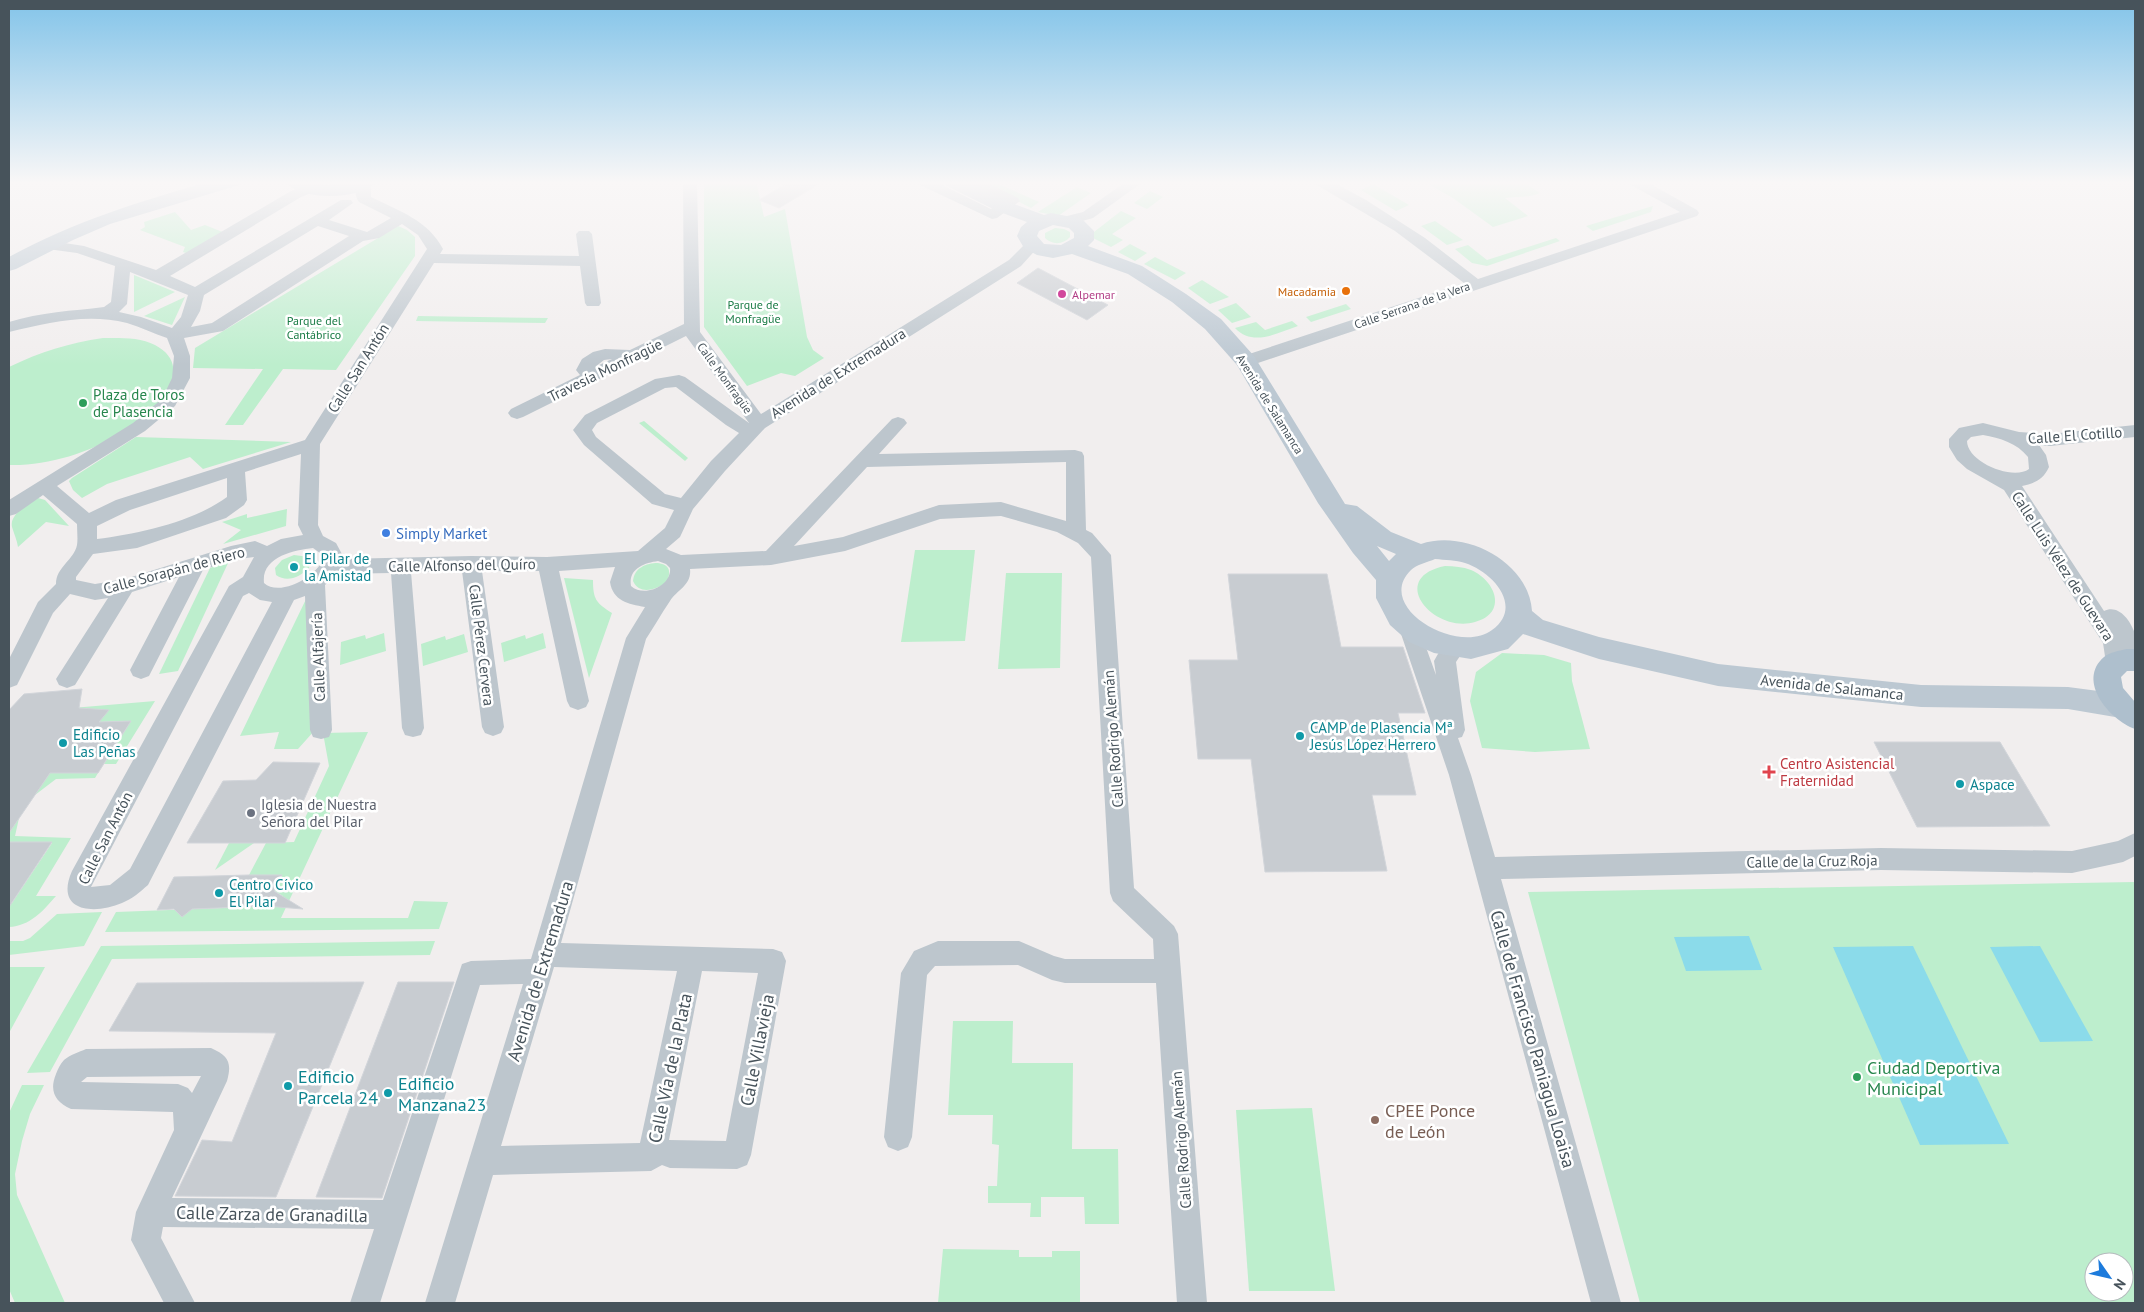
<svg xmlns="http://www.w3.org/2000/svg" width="2144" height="1312" font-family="'PT Sans',sans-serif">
	<rect width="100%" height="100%" fill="#f1eeee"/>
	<g fill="#bdeecd" fill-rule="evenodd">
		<polygon points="704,181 756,181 764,217 785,209 807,337 813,350 824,358 795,376 781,373 747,386 704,327"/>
		<polygon points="989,181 992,181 1039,202 1031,208 984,184"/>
		<path d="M1423,181h99l18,12c-11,5 -23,3 -35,5l23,18 -35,11 -40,-29z"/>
		<polygon points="1373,184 1409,205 1396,211 1361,190"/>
		<polygon points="1077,187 1091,193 1058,216 1038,212"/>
		<polygon points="1150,191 1163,197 1147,209 1134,203"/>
		<polygon points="1653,206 1651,212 1593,231 1586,226"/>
		<polygon points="1121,211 1136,218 1112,234 1123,240 1111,247 1093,238 1094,232"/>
		<polygon points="175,212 191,230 205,225 225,233 189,254 183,252 185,247 140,230 145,227 144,222"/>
		<polygon points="1435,221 1463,240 1447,245 1421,226"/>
		<polygon points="398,226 407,230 415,237 415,256 336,370 283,369 243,425 225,425 263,369 193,368 195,348"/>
		<path d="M1055,228l9,1 6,3v5c-7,8 -18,8 -25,1v-5z"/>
		<polygon points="1556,238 1560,241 1487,266 1472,263 1455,249 1468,245 1487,260"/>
		<polygon points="1130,244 1147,253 1135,261 1118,252"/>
		<polygon points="1155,257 1186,273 1175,280 1144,264"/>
		<polygon points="134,275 175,292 134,312"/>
		<polygon points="1202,280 1229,297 1210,304 1188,288"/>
		<polygon points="185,297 172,325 144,316"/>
		<polygon points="1236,303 1251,317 1232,323 1218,310"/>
		<polygon points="1346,304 1351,309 1311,322 1306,317"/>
		<polygon points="418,316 548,318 545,323 416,321"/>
		<path d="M1292,321l6,5c-21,7 -45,21 -63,2l21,-6 9,8z"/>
		<path d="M103,338c17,0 37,-1 52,7 47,25 -8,74 -34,89 -33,19 -74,32 -112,31v-98c31,-15 60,-24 94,-29z"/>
		<polygon points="644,421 688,458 685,461 639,423"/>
		<polygon points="136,437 291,442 203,469 190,457 107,484 82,498 73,490 69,481 72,478"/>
		<path d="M38,498l7,2 24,26 -23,-4 -28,25c-1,-7 -4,-13 -6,-20 -3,-13 17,-23 26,-29z"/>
		<polygon points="287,509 286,526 223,544 241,530 222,522 247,514 247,518"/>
		<polygon points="915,550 975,550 965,641 901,642"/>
		<path d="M294,555l15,2 2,3 -2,8c-9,9 -22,15 -33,7l-1,-7 7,-8z"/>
		<polygon points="229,561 178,671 159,674 210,568"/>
		<path d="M658,563c12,2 13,8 9,19 -10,7 -27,14 -34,-1 1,-13 13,-18 25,-18z"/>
		<path d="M1445,566c9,0 18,1 26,4 25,11 37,43 4,52 -41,12 -89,-44 -30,-56z"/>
		<polygon points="1006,573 1062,573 1060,668 998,669"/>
		<path d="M564,578l29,2c0,19 3,23 19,33l-23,65z"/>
		<polygon points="309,593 315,730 298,749 274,749 279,732 240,736"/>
		<polygon points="384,633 386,651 340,665 341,642 365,635 366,639"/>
		<polygon points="543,633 546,648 504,662 501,643 525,635 526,639"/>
		<polygon points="464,634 468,652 423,666 421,644 445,636 446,640"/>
		<polygon points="1502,653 1544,655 1571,663 1572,681 1590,749 1535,752 1482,748 1470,701 1476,672"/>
		<polygon points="155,701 116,764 104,764 131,721 99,722 72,708"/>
		<polygon points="368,732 281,918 408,918 414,901 448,902 439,929 105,932 116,912 278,906 283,900 283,896 249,875 266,843 294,842 329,766 323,733"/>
		<polygon points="50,773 98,773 95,778 56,779 35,795"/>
		<path d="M19,818l-4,18 56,2 -35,58h20c-13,15 -26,30 -47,31v-24h3l40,-60 -43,-1v-9z"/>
		<polygon points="229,843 254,843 215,870"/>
		<path d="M2135,882v421h-495l-112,-411zM2094,1262h30v30h-30z"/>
		<polygon points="102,912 84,946 9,955 9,941 23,941 30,938 57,914"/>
		<polygon points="435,941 430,955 112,959 50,1072 27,1073 101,946"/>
		<polygon points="9,967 45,967 9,1033"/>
		<polygon points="953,1021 1013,1021 1012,1063 1073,1063 1072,1149 1118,1149 1119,1224 1085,1224 1084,1197 1041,1197 1041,1217 1030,1217 1031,1203 988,1203 988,1186 997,1186 999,1145 992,1144 993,1115 948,1115"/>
		<polygon points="22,1085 44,1085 30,1114 22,1141 15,1174 17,1195 65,1303 15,1303 9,1289 9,1113"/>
		<polygon points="1312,1108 1335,1291 1249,1291 1236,1110"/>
		<polygon points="943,1249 1019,1250 1019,1257 1052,1257 1052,1251 1080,1251 1080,1303 938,1303"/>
	</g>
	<g fill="#8bdbea">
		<polygon points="1749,936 1762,970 1686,971 1674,937"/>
		<polygon points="1913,946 2009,1144 1920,1145 1833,947"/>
		<polygon points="2040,946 2093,1041 2040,1042 1990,947"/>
	</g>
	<g fill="#c8ccd1" stroke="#d2d5da">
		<polygon points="791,181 824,181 779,208 759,200"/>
		<polygon points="1038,268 1108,305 1087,320 1017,283"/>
		<polygon points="1228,574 1327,574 1341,647 1403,647 1425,713 1398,713 1416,795 1372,795 1387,871 1265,872 1251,759 1198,759 1189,660 1238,660"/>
		<polygon points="82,689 79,708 109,710 99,722 131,721 98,773 50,773 9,833 9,710 24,694"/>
		<polygon points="1874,742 2000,742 2050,826 1917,827"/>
		<polygon points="273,762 320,763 285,843 187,843 223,781 256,780"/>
		<polygon points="9,842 52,842 9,907"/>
		<polygon points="249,875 282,875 274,891 303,909 266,906 192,909 182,917 174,909 157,910 174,877"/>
		<polygon points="364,982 276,1197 175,1196 202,1140 232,1142 276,1033 109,1031 137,983"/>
		<polygon points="398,982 454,982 382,1198 316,1197"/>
	</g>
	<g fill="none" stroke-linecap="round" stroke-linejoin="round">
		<g fill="#bdc6cd" fill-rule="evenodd">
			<path d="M359,181h12v16c28,14 57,23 72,52l-3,5 139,2 -3,-22 3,-3h10l3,3 9,69 -2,3h-12l-2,-3 -5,-37 -146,-3 -114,181 -2,81 5,11 13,7 7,13v3l128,-3 76,1 91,-6 27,-23 9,-18 -22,-6 -68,-59 -11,-15 12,-15 70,-36 24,-4 6,2 64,46 -63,-87 -163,81 -6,2 -6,-2 -3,-4 3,-4 69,-34 -4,-5 6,-11 11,-7 12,-3 25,1 54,-26 -1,-143h14l3,151 61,82 248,-154 18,-18h10l3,3 -19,21 -256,162 -40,43 -32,38 -13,28 -14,12 15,6 85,-4 126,-132 6,-2 6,2 3,4 -28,31 196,-4 7,2 2,4 2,74 6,3 19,22 23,333 40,38 4,8 29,369h-30l-21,-320h-91l-13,-3 -34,-15 -83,1 -8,9 -15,162 -4,10 -10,4 -10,-4 -4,-10 17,-164 13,-22 24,-10h81l35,15 11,3h89l-1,-20 -40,-38 -3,-8 -19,-336 -13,-14 -21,-11 -56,-16 -61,3 -95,32 -74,14 -81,4c2,16 -13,21 -20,32 -9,13 -16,26 -24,38l-85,304 212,6 9,3 4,9 -35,194 -4,10 -10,4 -67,-1 -8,-3 -11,6 -158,4 -38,128h-30l98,-319 -43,1 -100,318h-30l24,-74 -211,-2 -2,11 34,65h-31l-33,-63 5,-28 38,-82 -1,-18 -102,-3c-16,-7 -22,-18 -15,-35 2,-5 4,-10 8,-14 6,-5 15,-8 22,-11l125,-1c18,8 21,15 16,33l-55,117 211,2 79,-236 9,-3 60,-2 95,-321 19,-31c-17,-3 -32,-6 -35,-25l5,-15 -56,4 30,130 -3,6 -8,3 -8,-3 -3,-6 -28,-130h-57l22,156 -3,6 -8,3 -8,-3 -3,-6 -20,-156 -51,1 13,156 -3,7 -8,2 -8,-2 -3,-7 -11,-155 -55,1 -11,11 7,145 -3,7 -8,2 -8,-2 -3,-7 -5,-134 -11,4 -146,285c-8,7 -16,14 -26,18 -28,12 -68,9 -50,-32l157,-285 14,-9 11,-20 -22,3 -29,10 -54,106 -8,3 -8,-3 -3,-6 49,-93 -47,15 -57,93 -8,3 -8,-3 -3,-6 52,-81 -13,2 -25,-6 -17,19 -36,72 -8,3v-29l29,-57 18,-18c0,-17 18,-24 21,-39 1,-6 0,-14 0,-21l-34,-29 -27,19 -7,2v-16l124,-77 29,-24 10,-21 2,-22 -7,-18c-13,-4 -26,-11 -40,-15 -41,-10 -79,0 -118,9v-10c32,-10 63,-11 95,-15l7,-5 4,-36 -38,-13 -37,-5 -3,-3 3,-3 5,-2 39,6 72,24 135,-79 18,-6 5,1 2,3 -2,3 -13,5 -131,79 25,11 146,-87h10l2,3 -24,17 38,12 24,-14 -32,-16c-5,-6 -4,-15 0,-21zM402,224l16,11 9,14 -122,191 -189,60 -27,13 -32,-27 88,-55 30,-25 15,-28v-22l-6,-18 39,-7 140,-90 16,-3zM318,226l31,10 -137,87 -21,4 9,-16 4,-16zM130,272l58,23 -7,22 -9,11 -31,-11 -22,-5 8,-8zM612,359l-17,8 9,-7zM676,387l50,38 13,8 -28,28 -30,37 -16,-4 -69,-57 -4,-7 5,-7 68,-35zM301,454l-3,71 5,10 -22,4 -14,7 -12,-5 -24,5 -106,33 -30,5 -19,-4v-3l17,-23 44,-6 89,-30 18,-13 3,-5 -2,-28zM1066,462v59l-65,-19 -62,3 -96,32 -49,9 73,-79zM227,478v19c-34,25 -89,37 -130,42v-13l33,-16zM313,548l11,8c-4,19 -44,42 -60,27 -3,-26 30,-33 49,-35zM658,561l8,3 4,4c2,18 -26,30 -39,18 -3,-17 13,-23 27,-25zM249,593l11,7 12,2 -142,267 -20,16 -19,2 152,-291zM554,967l123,4 -37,172 -139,3zM702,971l56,2 -32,168 -57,-1zM201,1076l-9,17 -4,-5 -10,-4 -97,-2 6,-5z"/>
			<polygon points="916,181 934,181 991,209 1002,201 967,184 965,181 984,181 1018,198 1020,201 997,218 992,219 918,184"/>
			<polygon points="1127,181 1144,181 1093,218 1068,225 1063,223 1060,220 1063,217 1083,212"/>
			<polygon points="1313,181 1331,181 1366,200 1425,238 1478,279 1680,212 1629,184 1627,181 1645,181 1697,210 1699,213 1697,216 1252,365 1246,366 1240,365 1237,361 1240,357 1464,283 1395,231 1315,184"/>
			<path d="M1983,423l36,9 31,2 85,-9v12l-85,9 -11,-1 7,10 3,12c-6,13 -14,16 -27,19l82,125c13,-7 25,7 30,20 3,6 1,17 1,24l-7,-2 -3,-4 3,14 -3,6 -8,2 -8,-2 -3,-6 -3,-20 -99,-153 -37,-21 -10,-9 -8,-13v-8l10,-11zM1983,435c17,3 34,8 45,22l1,12c-16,12 -62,-7 -62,-28l4,-4z"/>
			<path d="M1409,620l7,2 3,6 17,47 -2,-14c7,-12 13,-25 28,-20l4,6 -10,15 9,68 -3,7 -4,1 13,37 24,82 386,-9 191,3 46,-10 17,-8v23l-12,6 -51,11 -191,-3 -380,9 120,424h-30l-142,-528 -50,-147 3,-6z"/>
		</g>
		<g fill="#bcc8d2" fill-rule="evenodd">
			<path d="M211,181h30l-2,4 -129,39 -37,16 -57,29 -7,2v-14c64,-35 132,-56 202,-76z"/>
			<path d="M285,181h22l7,3 16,1 21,-4h26c-13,19 -78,21 -92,0z"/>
			<path d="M943,181h24l44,22 33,12 7,-2 31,6 12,12v9l-6,6 54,20 44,28 35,25 33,37 91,148 12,2 34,26 30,12c44,-15 108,18 111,67l11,9 56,17 119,27 203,21 147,2 53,7 10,4 4,8 -4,8 -10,4 -53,-9 -147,-2 -203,-21 -119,-27 -76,-25 -15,15 -37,10 -37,-6 -25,-11 -19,-17 -14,-27v-18l-23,-27 -35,-50 -81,-138 -32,-36 -33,-27 -44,-28 -56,-20 -19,4 -16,-3 -13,-7 -7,-12 4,-9 6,-5 -30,-11 -52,-26zM1053,225l16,3 5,5v5l-13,7 -17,-1 -7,-8 2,-5zM1377,546l19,8 -7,7zM1435,559c10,1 21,1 30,4 28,9 59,44 27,67 -34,26 -119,-23 -81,-60 5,-5 17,-8 24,-11z"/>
		</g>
		<path fill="#aebfcd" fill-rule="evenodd" d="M2126,649h9v22h-8l-6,6 2,11 12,14v27c-25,-9 -59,-48 -31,-72 6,-5 15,-6 22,-8z"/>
	</g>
	<linearGradient id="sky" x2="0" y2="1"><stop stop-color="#83c4e9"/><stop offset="0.5" stop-color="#f9f7f7"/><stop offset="1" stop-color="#f9f7f7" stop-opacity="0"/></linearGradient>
	<rect width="2144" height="365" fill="url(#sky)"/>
	<circle fill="#e8710a" stroke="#fff" stroke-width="2" cx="1346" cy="291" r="5"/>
	<circle fill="#d1479c" stroke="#fff" stroke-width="2" cx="1062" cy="294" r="5"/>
	<g fill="#2e9e5b" stroke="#fff" stroke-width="2">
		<circle cx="83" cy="403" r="5"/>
		<circle cx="1857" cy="1077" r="5"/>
	</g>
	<circle fill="#3f7fe0" stroke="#fff" stroke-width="2" cx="386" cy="533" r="5"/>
	<g fill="#0f9aa8" stroke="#fff" stroke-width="2">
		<circle cx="294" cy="567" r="5"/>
		<circle cx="1300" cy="736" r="5"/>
		<circle cx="63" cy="743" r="5"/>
		<circle cx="1960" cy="784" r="5"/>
		<circle cx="219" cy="893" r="5"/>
		<circle cx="288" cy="1086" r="5"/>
		<circle cx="388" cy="1093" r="5"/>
	</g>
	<path fill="#e0444e" stroke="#fff" stroke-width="2" d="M1766.5 764.5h5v5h5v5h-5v5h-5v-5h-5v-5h5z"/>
	<circle fill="#6b7280" stroke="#fff" stroke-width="2" cx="251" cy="813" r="5"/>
	<circle fill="#8d6e63" stroke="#fff" stroke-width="2" cx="1375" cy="1120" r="5"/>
	<g text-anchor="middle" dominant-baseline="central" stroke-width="5" stroke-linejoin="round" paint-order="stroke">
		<g font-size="12" fill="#c56008" stroke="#fff" text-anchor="end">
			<text x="1336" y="291">Macadamia</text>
		</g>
		<g font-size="12" fill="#b23c85" stroke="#fff" text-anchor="start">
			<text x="1072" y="294">Alpemar</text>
		</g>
		<g font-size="12" fill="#197b45" stroke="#fff">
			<text x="753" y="304">Parque de<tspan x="753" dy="14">Monfragüe</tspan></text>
			<text x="314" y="320">Parque del<tspan x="314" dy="14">Cantábrico</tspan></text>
		</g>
		<g font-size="12" fill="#47535b" stroke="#fff">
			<text transform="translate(1412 305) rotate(-19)">Calle Serrana de la Vera</text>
			<text transform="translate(725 378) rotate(54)">Calle Monfragüe</text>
			<text transform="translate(1270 404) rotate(58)">Avenida de Salamanca</text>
		</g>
		<g font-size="15" fill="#47535b" stroke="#fff">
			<text transform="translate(358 368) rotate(-58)">Calle San Antón</text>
			<text transform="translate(605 370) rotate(-26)">Travesía Monfragüe</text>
			<text transform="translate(838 373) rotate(-32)">Avenida de Extremadura</text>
			<text transform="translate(2075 435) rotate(-4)">Calle El Cotillo</text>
			<text transform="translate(462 565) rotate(-1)">Calle Alfonso del Quíro</text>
			<text transform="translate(2063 566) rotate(57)">Calle Luis Vélez de Guevara</text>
			<text transform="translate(174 570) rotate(-15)">Calle Sorapán de Riero</text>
			<text transform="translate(482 645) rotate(83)">Calle Pérez Cervera</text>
			<text transform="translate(318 657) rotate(-92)">Calle Alfajería</text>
			<text transform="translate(1832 687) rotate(6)">Avenida de Salamanca</text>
			<text transform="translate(1113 739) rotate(-94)">Calle Rodrigo Alemán</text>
			<text transform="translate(105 838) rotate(-63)">Calle San Antón</text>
			<text transform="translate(1812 861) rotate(-1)">Calle de la Cruz Roja</text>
			<text transform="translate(1181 1140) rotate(-94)">Calle Rodrigo Alemán</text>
		</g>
		<g font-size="15" fill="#27864d" stroke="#fff" text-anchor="start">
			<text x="93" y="394">Plaza de Toros<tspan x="93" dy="17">de Plasencia</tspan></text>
		</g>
		<g font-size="15" fill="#366cbe" stroke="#fff" text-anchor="start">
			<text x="396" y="533">Simply Market</text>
		</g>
		<g font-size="15" fill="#0d838f" stroke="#fff" text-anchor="start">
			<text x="304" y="558">El Pilar de<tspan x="304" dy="17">la Amistad</tspan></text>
			<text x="1310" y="727">CAMP de Plasencia Mª<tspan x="1310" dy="17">Jesús López Herrero</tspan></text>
			<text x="73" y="734">Edificio<tspan x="73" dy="17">Las Peñas</tspan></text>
			<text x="1970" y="784">Aspace</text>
			<text x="229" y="884">Centro Cívico<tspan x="229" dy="17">El Pilar</tspan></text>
		</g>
		<g font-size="15" fill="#be3a42" stroke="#fff" text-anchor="start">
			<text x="1780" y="763">Centro Asistencial<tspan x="1780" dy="17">Fraternidad</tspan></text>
		</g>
		<g font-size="15" fill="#5b616d" stroke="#fff" text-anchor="start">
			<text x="261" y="804">Iglesia de Nuestra<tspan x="261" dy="17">Señora del Pilar</tspan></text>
		</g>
		<g font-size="18" fill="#47535b" stroke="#fff">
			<text transform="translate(540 971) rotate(-73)">Avenida de Extremadura</text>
			<text transform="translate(1533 1039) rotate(74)">Calle de Francisco Paniagua Loaisa</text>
			<text transform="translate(757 1050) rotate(-79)">Calle Villavieja</text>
			<text transform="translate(670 1068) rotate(-78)">Calle Vía de la Plata</text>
			<text transform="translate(272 1214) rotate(1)">Calle Zarza de Granadilla</text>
		</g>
		<g font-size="18" fill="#27864d" stroke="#fff" text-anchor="start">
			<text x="1867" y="1067">Ciudad Deportiva<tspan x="1867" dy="21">Municipal</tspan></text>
		</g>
		<g font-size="18" fill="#0d838f" stroke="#fff" text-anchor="start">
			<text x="298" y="1076">Edificio<tspan x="298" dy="21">Parcela 24</tspan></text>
			<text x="398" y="1083">Edificio<tspan x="398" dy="21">Manzana23</tspan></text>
		</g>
		<g font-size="18" fill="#785e54" stroke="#fff" text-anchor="start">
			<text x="1385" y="1110">CPEE Ponce<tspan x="1385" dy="21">de León</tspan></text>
		</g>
	</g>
	<rect width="2144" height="1312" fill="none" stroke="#47535b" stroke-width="20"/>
	<g transform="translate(2109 1277) rotate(124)"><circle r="24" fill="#ffffff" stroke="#b5babd"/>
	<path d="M0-4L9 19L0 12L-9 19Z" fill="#1d7bdc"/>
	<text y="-8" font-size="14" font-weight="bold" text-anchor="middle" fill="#47535b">N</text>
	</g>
</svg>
